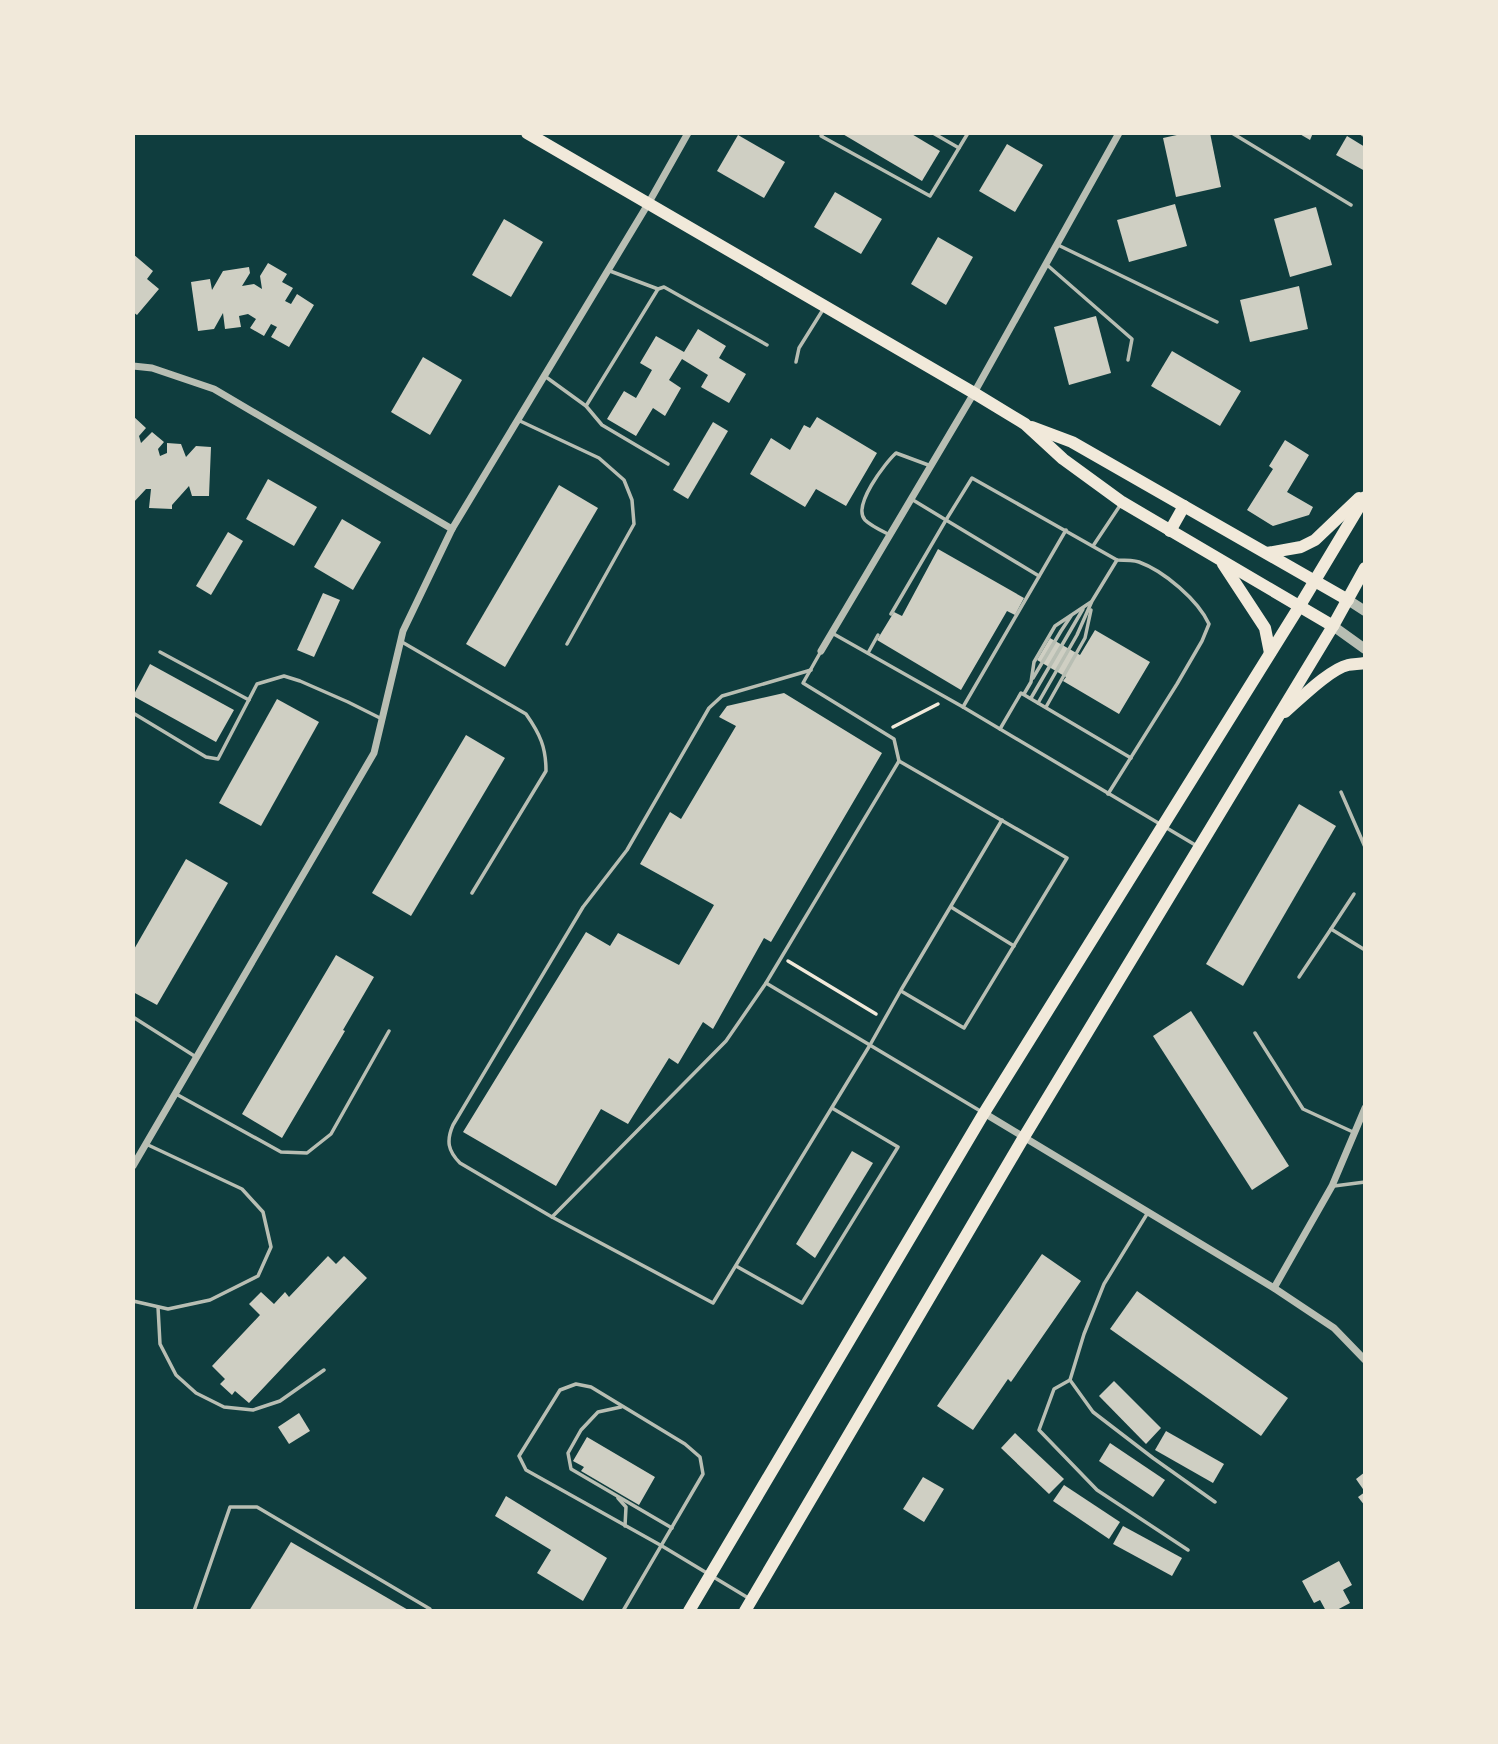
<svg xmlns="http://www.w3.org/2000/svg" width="1498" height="1744" font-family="'Alegreya Sans',sans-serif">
	<rect width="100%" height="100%" fill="#0f3d3e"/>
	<g fill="#cfcfc3">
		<polygon points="841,133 910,133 940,151 922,181"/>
		<polygon points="1186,133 1210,133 1221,187 1176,197 1163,138"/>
		<polygon points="1298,133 1313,133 1310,140"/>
		<polygon points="738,135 785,162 764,198 717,171"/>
		<polygon points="1347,136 1365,147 1365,171 1336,155"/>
		<polygon points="1007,144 1043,165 1015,212 979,191"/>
		<polygon points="835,192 882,219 861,254 814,227"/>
		<polygon points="1175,204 1187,246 1129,262 1117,220"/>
		<polygon points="1316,207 1332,265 1290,277 1274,219"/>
		<polygon points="504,219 543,242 511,297 472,275"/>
		<polygon points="938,237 973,257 946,305 911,284"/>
		<polygon points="133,254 153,271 147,279 159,289 137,315 133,312"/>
		<polygon points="268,263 287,274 282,282 293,288 285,301 291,304 297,294 314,305 289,347 271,337 277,327 271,324 264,336 250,328 256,319 248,314 239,316 241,327 225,329 223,313 214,329 198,331 191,282 210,279 212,290 223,271 249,267 250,273 242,286 254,284 262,289 260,276"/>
		<polygon points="1299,286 1308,329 1250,342 1240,300"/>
		<polygon points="1096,316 1111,373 1069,385 1054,327"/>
		<polygon points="698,329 726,346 719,358 746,374 729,403 701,387 708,375 682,359 669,380 681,388 665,416 653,408 636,436 607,419 624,391 636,398 652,370 640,363 656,336 684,352"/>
		<polygon points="1172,351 1241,391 1220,426 1151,386"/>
		<polygon points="423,357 462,380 430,435 391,412"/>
		<polygon points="133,416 146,428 139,436 141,443 152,432 164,442 158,449 160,456 167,453 167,443 181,444 186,457 196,446 211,447 209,496 192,496 189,486 172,505 172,509 149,508 151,489 146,489 133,503"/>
		<polygon points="817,417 877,453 846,506 816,489 805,507 750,474 771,438 790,450 804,425 810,428"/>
		<polygon points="713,422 728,431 688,499 673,490"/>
		<polygon points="1285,440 1309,455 1287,492 1313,507 1309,515 1273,526 1247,510 1273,469 1269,466"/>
		<polygon points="268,479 317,507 294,546 246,519"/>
		<polygon points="559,485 598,508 505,667 466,644"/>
		<polygon points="342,519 381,542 353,590 314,567"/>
		<polygon points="228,532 243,541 211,595 196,586"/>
		<polygon points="938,549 1024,598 1015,615 1007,611 961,690 877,640 894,612 902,616"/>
		<polygon points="323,593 340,600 314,657 297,650"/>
		<polygon points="1095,630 1150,662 1119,714 1063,681 1066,677 1037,660 1050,638 1080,655"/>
		<polygon points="150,664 234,710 216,742 133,696"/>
		<polygon points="784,693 882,753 771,942 764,938 713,1029 703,1022 678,1064 669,1058 628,1124 601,1109 556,1186 463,1132 586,932 610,946 618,933 679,965 714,905 640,864 670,812 681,819 736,726 719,717 727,706"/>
		<polygon points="277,699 319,722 261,826 219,803"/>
		<polygon points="466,735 505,758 411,916 372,893"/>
		<polygon points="1299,804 1336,826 1243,986 1206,964"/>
		<polygon points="186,859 228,883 157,1005 133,992 133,951"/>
		<polygon points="336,955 374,977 343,1030 345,1031 282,1138 242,1114"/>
		<polygon points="1191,1011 1289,1166 1252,1190 1153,1036"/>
		<polygon points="852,1151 873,1163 815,1258 796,1244"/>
		<polygon points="1042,1254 1081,1281 1011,1382 1008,1379 973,1430 937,1406"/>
		<polygon points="328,1256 336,1264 344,1256 367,1278 249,1403 235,1391 232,1395 220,1384 225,1379 212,1366 260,1315 249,1304 261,1292 274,1304 285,1292 289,1297"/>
		<polygon points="1137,1291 1288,1398 1261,1436 1110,1329"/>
		<polygon points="1114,1381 1161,1428 1146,1444 1099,1396"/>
		<polygon points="299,1413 310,1431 289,1444 278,1427"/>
		<polygon points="1166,1431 1224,1464 1213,1483 1155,1450"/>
		<polygon points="1015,1433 1064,1479 1049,1494 1001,1448"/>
		<polygon points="587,1437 655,1477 639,1505 581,1471 584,1467 573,1461"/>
		<polygon points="1110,1443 1165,1480 1153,1497 1099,1461"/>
		<polygon points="1365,1472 1365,1492 1356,1479"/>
		<polygon points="923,1477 944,1489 924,1522 903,1509"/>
		<polygon points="1064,1485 1120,1522 1109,1539 1053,1501"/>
		<polygon points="1365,1492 1365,1506 1358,1497"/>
		<polygon points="506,1496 607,1558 583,1601 537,1573 551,1550 495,1516"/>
		<polygon points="1123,1526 1182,1558 1172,1576 1113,1544"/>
		<polygon points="291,1542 410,1611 249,1611"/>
		<polygon points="1339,1561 1352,1585 1343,1590 1350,1603 1335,1611 1326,1611 1320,1600 1314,1603 1302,1581"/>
	</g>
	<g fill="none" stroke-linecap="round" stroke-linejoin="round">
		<g stroke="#f1e9da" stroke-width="3.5">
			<polyline points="893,727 938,704"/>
			<polyline points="788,961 876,1014"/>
		</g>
		<g stroke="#b8beb3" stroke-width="3.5">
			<polyline points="823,133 821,136 930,196 968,133"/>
			<polyline points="933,133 959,148"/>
			<polyline points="1232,133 1351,205"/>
			<polyline points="1361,133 1365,136"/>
			<polyline points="1058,245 1217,322"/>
			<polyline points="1046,264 1132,339 1128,360"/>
			<polyline points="610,271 658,289 664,287 767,345"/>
			<polyline points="796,362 799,348 824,308"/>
			<polyline points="546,377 586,406 602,425 668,464"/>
			<polyline points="586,406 658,289"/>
			<polyline points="520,421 599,458 624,480 632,500 634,524 567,644"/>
			<path d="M890,535c-8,-4 -19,-9 -25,-15 -13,-14 20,-57 31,-67l35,13"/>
			<polyline points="1093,546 1121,504"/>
			<path d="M1039,576l-93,-56 26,-42 145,82c8,0 16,0 22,2 25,9 59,38 70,62l-7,17 -25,43 -69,110"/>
			<polyline points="891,614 946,520 913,500"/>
			<polyline points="832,633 963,707 1197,846"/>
			<path d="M402,642l124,72c14,20 20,33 20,57l-74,122"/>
			<polyline points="160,652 249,700"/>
			<polyline points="820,653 803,683 894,739 899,761"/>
			<polyline points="868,653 878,635"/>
			<polyline points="1033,678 1061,631 1071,616"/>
			<polyline points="1024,694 1031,682 1034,662 1055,626 1091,602"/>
			<polyline points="1031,698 1083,609"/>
			<polyline points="1038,703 1077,635 1092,601 1117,560"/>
			<polyline points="963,707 1066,530"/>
			<polyline points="1046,707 1085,638 1091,610"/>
			<polyline points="133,713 206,757 218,759 257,684 284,676 300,681 348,702 380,718"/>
			<polyline points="1000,729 1021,693 1131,758"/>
			<polyline points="1341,792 1365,847"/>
			<polyline points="951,907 1014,946"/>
			<polyline points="1331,929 1354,894"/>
			<polyline points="1299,977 1331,929 1365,950"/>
			<polyline points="766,983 726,1041 552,1217 713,1303 870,1045 901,990 1002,820"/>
			<polyline points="901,991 964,1028 1067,858 899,761 766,983 982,1112"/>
			<polyline points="133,1017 196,1057"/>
			<polyline points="1255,1033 1303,1109 1353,1132"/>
			<polyline points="176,1094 281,1152 307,1153 331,1134 389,1031"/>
			<polyline points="1334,1186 1365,1182"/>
			<polyline points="1147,1214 1104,1284 1084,1334 1070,1380 1093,1412 1153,1458 1215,1502"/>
			<path d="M552,1217l-92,-54c-12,-12 -14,-22 -7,-38l130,-218 44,-57 82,-142 13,-12 89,-26"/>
			<polyline points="736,1266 802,1303 898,1147 832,1108"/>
			<polyline points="133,1301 168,1309 210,1300 258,1276 271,1247 263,1212 242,1189 146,1144"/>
			<polyline points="158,1307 160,1344 176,1375 196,1393 224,1407 253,1410 280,1401 324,1370"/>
			<polyline points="1070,1380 1054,1389 1039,1430 1097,1490 1188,1550"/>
			<polyline points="621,1407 598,1412 581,1430 568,1453 571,1469 672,1528"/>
			<polyline points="618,1498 626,1507 625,1526"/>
			<polyline points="194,1611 230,1507 257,1507 430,1609 430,1611"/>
			<polyline points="623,1611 703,1474 700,1457 685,1444 591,1387 576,1384 560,1390 519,1456 526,1470 662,1546 750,1599"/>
		</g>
		<g stroke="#b8beb3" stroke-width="7">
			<polyline points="133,366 152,368 214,389 452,529"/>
			<polyline points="821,651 974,393 1119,133"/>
			<polyline points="984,1113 1274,1288 1334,1328 1365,1360"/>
			<polyline points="133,1166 374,753 403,631 452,529 648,204 688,133"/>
			<polyline points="1274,1288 1332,1186 1365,1108"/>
		</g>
		<g stroke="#b8beb3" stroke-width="10">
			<polyline points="1348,600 1365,611"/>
			<polyline points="1333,626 1365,649"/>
		</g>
		<g stroke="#f1e9da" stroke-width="12">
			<polyline points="527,133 974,393 1025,424 1063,459 1122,502 1333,626"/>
			<polyline points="1032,427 1072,442 1348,600"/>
			<polyline points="1170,531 1184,506"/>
			<polyline points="1267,553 1301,547 1315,540 1359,498"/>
			<polyline points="1223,564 1265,628 1270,653"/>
			<path d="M1285,712c15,-13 45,-43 63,-47 5,-1 12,-1 17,-2"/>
			<polyline points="689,1611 984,1113 1299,607 1365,497"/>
			<polyline points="745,1611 1024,1137 1333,626 1365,568"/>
		</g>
	</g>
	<rect width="1498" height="1744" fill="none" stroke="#f1e9da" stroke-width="270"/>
</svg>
